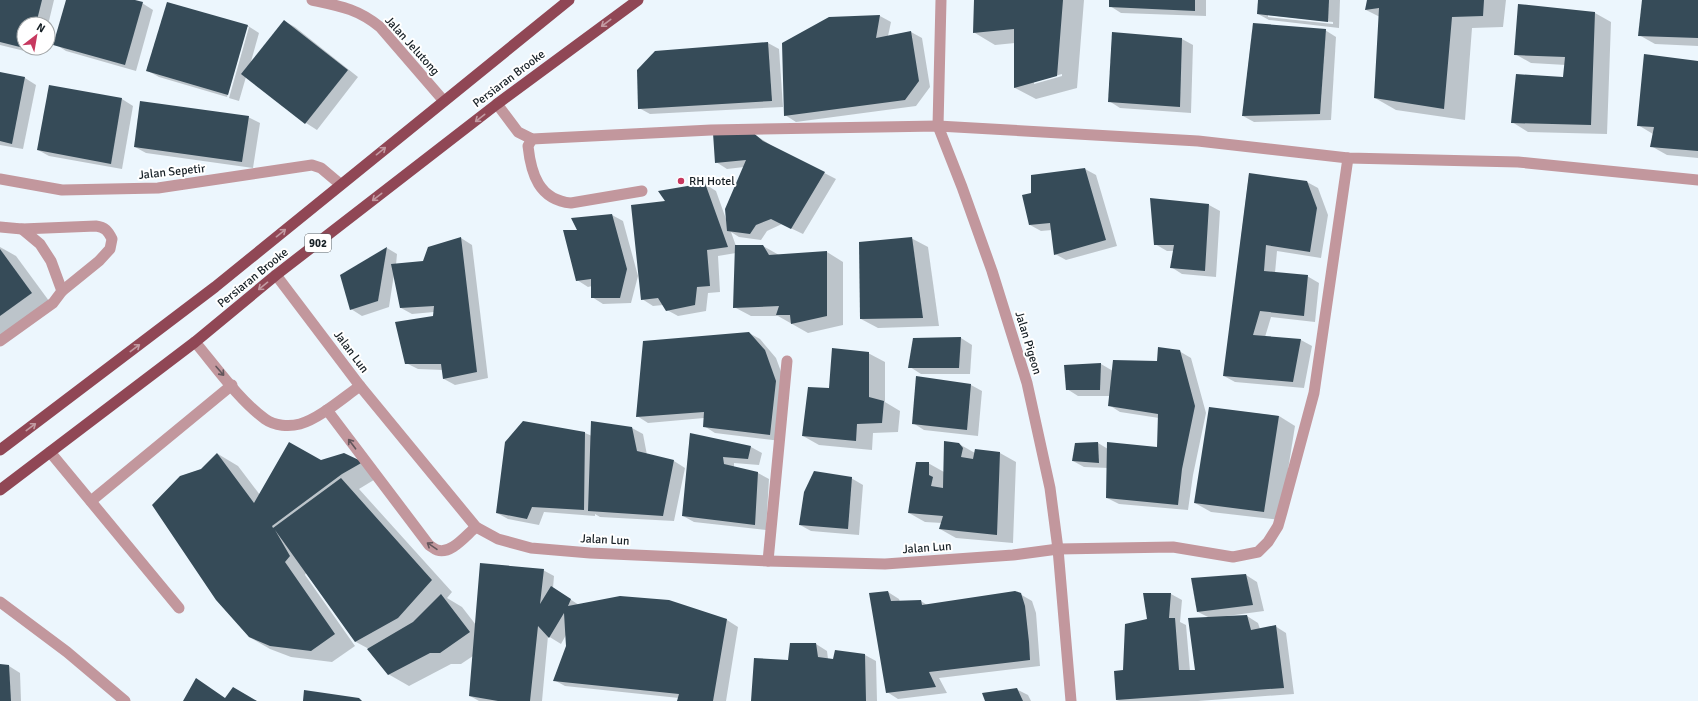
<svg xmlns="http://www.w3.org/2000/svg" width="1698" height="701" font-family="Signika,sans-serif">
	<rect width="100%" height="100%" fill="#ecf6fd"/>
	<g fill="#0003" fill-rule="evenodd">
		<polygon points="0,0 54,0 48,25 48,24 24,24 24,48 43,48 41,55 0,45"/>
		<polygon points="67,0 131,0 142,3 153,10 136,71 66,51 55,44"/>
		<path d="M975,0h109l-7,88 -41,11 -21,-11v-45l-20,2 -20,-12zM1062,74v2l-28,8v-2z"/>
		<polygon points="1110,0 1206,0 1206,16 1121,13 1110,6"/>
		<path d="M1259,0h81l-1,28 -70,-8 -11,-6zM1268,15l65,7v2l-65,-7z"/>
		<polygon points="1368,0 1506,0 1503,27 1472,28 1465,120 1396,110 1375,98 1380,17 1366,10"/>
		<polygon points="1643,0 1698,0 1698,46 1655,44 1639,35"/>
		<polygon points="168,3 248,26 259,33 250,65 284,21 295,27 358,77 317,130 306,123 246,77 239,101 229,98 249,27 247,27 227,97 159,77 148,71"/>
		<polygon points="1519,5 1595,13 1611,22 1607,134 1528,132 1512,122 1564,78 1566,65 1531,63 1515,54"/>
		<polygon points="880,16 891,22 888,36 911,32 922,38 930,87 916,106 796,122 785,115 829,18"/>
		<polygon points="1325,30 1336,37 1331,120 1254,122 1243,116"/>
		<polygon points="1113,33 1182,39 1193,45 1191,113 1120,108 1109,101"/>
		<polygon points="768,43 779,49 783,107 650,114 639,108 656,52"/>
		<polygon points="1698,62 1698,158 1667,155 1651,146 1653,134 1638,125"/>
		<polygon points="0,73 25,78 36,85 23,149 0,145"/>
		<polygon points="50,86 122,99 133,106 122,169 49,156 38,150"/>
		<polygon points="248,117 260,123 253,168 146,153 135,147"/>
		<polygon points="751,132 772,146 836,179 803,234 782,224 767,231 761,240 739,237 731,232 736,246 763,246 779,255 827,252 843,262 843,325 808,333 778,316 751,316 734,307 736,253 718,256 720,292 708,293 706,311 678,316 667,310 663,305 653,306 642,299 666,202 705,184 716,191 726,219 744,167 727,169 716,162"/>
		<polygon points="1085,169 1096,175 1117,246 1066,260 1055,254 1052,230 1041,231 1030,225 1032,193"/>
		<polygon points="1249,174 1307,182 1318,188 1328,215 1321,258 1277,251 1275,273 1307,276 1319,283 1315,322 1271,317 1265,337 1301,340 1312,346 1304,388 1235,382 1224,376"/>
		<polygon points="1209,205 1220,211 1216,277 1182,274 1171,267 1174,251 1167,251 1155,244"/>
		<polygon points="612,215 623,221 638,276 631,303 603,304 592,297 592,286 588,287 577,280 579,231"/>
		<polygon points="461,238 472,245 488,378 455,385 444,379 443,370 418,369 406,363 434,316 434,312 412,314 401,308 394,274 389,307 362,316 351,309 387,248 397,254 396,265 424,262 428,248"/>
		<polygon points="911,238 928,247 939,326 878,328 861,319"/>
		<polygon points="0,247 16,256 52,305 0,342"/>
		<polygon points="749,333 760,339 776,358 787,388 781,441 715,433 704,426 704,418 648,423 637,416"/>
		<polygon points="961,338 972,345 970,374 921,374 910,367"/>
		<polygon points="1179,351 1191,358 1206,413 1193,475 1188,510 1119,504 1107,498 1108,468 1084,467 1073,461 1098,443 1108,449 1158,448 1159,418 1120,412 1109,405 1110,396 1078,396 1067,389 1101,364 1113,371 1158,362"/>
		<polygon points="868,353 885,362 885,402 900,411 898,432 873,433 872,450 819,445 803,436 829,389"/>
		<polygon points="971,385 982,391 978,436 924,430 913,423"/>
		<polygon points="1210,408 1279,416 1295,426 1280,520 1211,512 1195,503"/>
		<polygon points="523,422 585,433 592,436 632,428 643,434 647,455 674,461 685,468 674,521 600,517 595,514 595,516 544,512 539,525 508,519 497,513"/>
		<polygon points="690,434 751,447 762,453 759,465 734,463 734,468 758,473 769,479 766,530 694,522 683,516"/>
		<polygon points="959,444 975,453 1000,453 1016,462 1013,543 956,538 940,529 942,523 925,522 909,513 928,463 944,472"/>
		<polygon points="218,454 238,466 260,495 321,462 344,454 382,475 359,489 452,592 447,598 462,607 476,625 543,570 554,576 553,588 579,605 669,601 727,620 738,627 726,701 678,701 679,698 565,686 554,680 567,646 566,635 561,644 548,636 542,701 479,701 470,696 473,656 461,664 451,664 409,686 388,674 369,649 356,642 306,573 305,575 355,646 332,662 291,657 270,649 249,637 201,470"/>
		<polygon points="851,478 863,485 859,535 811,531 800,525"/>
		<polygon points="1246,575 1257,582 1264,611 1227,616 1227,617 1247,616 1258,623 1260,629 1275,626 1286,633 1294,694 1198,701 1119,701 1116,700 1124,671 1148,620 1171,594 1182,600 1180,622 1186,625 1190,671 1196,671 1210,618 1198,612"/>
		<polygon points="888,592 899,599 900,602 921,601 927,605 1020,594 1032,601 1036,613 1040,666 939,678 947,693 898,699 887,692"/>
		<polygon points="816,644 827,651 828,659 834,660 865,655 876,661 877,701 752,701 789,661"/>
		<polygon points="0,665 9,666 20,673 21,701 0,701"/>
		<polygon points="1016,689 1028,695 1031,701 986,701"/>
	</g>
	<g fill="#364b58">
		<polygon points="0,0 42,0 36,24 24,24 24,48 0,42"/>
		<polygon points="66,0 135,0 143,2 125,65 53,45"/>
		<polygon points="974,0 1063,0 1057,76 1014,88 1014,29 973,33"/>
		<polygon points="1109,0 1195,0 1195,11 1109,7"/>
		<polygon points="1258,0 1329,0 1328,22 1257,14"/>
		<polygon points="1367,0 1484,0 1483,16 1452,17 1444,109 1374,98 1379,8 1365,10"/>
		<polygon points="1642,0 1698,0 1698,38 1638,36"/>
		<polygon points="167,2 248,25 228,95 146,71"/>
		<polygon points="1518,4 1595,12 1591,125 1511,123 1516,74 1563,77 1565,57 1514,55"/>
		<polygon points="880,15 876,38 911,31 919,81 905,100 784,116 782,43 829,17"/>
		<polygon points="284,20 348,70 305,124 241,74"/>
		<polygon points="1253,23 1326,29 1320,114 1242,116"/>
		<polygon points="1112,32 1182,38 1180,107 1108,102"/>
		<polygon points="768,42 772,101 638,109 637,70 655,51"/>
		<polygon points="1644,54 1698,61 1698,151 1650,147 1654,127 1637,126"/>
		<polygon points="0,72 25,77 12,144 0,141"/>
		<polygon points="49,85 122,98 111,164 37,150"/>
		<polygon points="140,101 249,116 242,162 134,147"/>
		<polygon points="751,131 763,141 825,172 791,229 771,219 756,225 750,234 727,231 725,209 746,160 715,163 713,133"/>
		<polygon points="1085,168 1106,240 1054,255 1050,223 1029,225 1022,195 1031,193 1031,175"/>
		<polygon points="1249,173 1307,181 1317,208 1310,252 1266,245 1264,271 1308,275 1304,316 1260,311 1253,335 1301,339 1293,382 1223,376"/>
		<polygon points="705,183 728,247 707,250 710,286 697,287 695,305 666,311 658,298 641,300 631,205 665,201 658,191"/>
		<polygon points="1150,198 1209,204 1205,271 1170,268 1174,245 1154,245"/>
		<polygon points="612,214 627,269 620,298 591,298 591,279 576,281 563,230 577,230 571,218"/>
		<polygon points="461,237 477,372 443,379 441,364 405,364 395,322 433,316 434,306 400,308 391,264 423,261 428,247"/>
		<polygon points="912,237 923,318 860,319 859,242"/>
		<polygon points="735,245 763,245 769,255 827,251 827,316 791,324 790,315 776,315 779,306 733,308"/>
		<polygon points="387,247 378,301 350,310 340,275"/>
		<polygon points="0,249 32,293 0,316"/>
		<polygon points="749,332 765,350 776,381 770,435 703,427 704,412 636,417 643,341"/>
		<polygon points="961,337 959,368 908,368 913,338"/>
		<polygon points="1158,347 1180,350 1195,406 1182,469 1178,505 1106,498 1107,442 1157,447 1158,414 1108,406 1113,360 1157,361"/>
		<polygon points="832,348 869,352 869,397 884,401 882,423 857,424 856,441 802,436 808,387 829,388"/>
		<polygon points="1101,363 1100,390 1066,390 1064,365"/>
		<polygon points="916,376 971,384 967,430 912,424"/>
		<polygon points="1209,407 1279,416 1264,512 1194,503"/>
		<polygon points="523,421 585,432 584,510 532,507 527,519 496,513 505,442"/>
		<polygon points="591,421 632,427 637,451 674,460 663,516 588,511"/>
		<polygon points="690,433 751,446 748,459 723,457 724,464 758,472 755,525 682,516"/>
		<polygon points="944,441 959,443 963,448 961,457 973,459 975,449 1000,452 997,535 939,529 943,516 908,513 916,462 929,462 929,475 933,477 931,486 943,488"/>
		<polygon points="289,442 321,460 344,453 363,462 342,474 272,526 273,528 341,478 432,580 398,618 355,642 275,530 290,556 285,562 335,634 311,651 270,646 249,637 216,600 152,505 180,476 201,469 217,453 254,503"/>
		<polygon points="1098,442 1099,463 1072,461 1075,443"/>
		<polygon points="814,471 852,477 848,529 799,525 804,492"/>
		<polygon points="480,563 544,569 540,604 551,586 571,599 568,606 620,596 669,600 727,619 713,701 677,701 679,694 553,681 566,646 564,613 549,638 538,626 530,701 498,701 469,696"/>
		<polygon points="1246,574 1253,605 1197,612 1191,578"/>
		<polygon points="888,591 891,601 921,600 922,605 1015,591 1021,593 1025,606 1029,642 1030,660 929,672 936,687 886,693 869,593"/>
		<polygon points="1143,593 1171,593 1169,618 1175,618 1179,670 1195,670 1188,618 1247,615 1251,630 1276,625 1284,688 1116,700 1114,671 1123,670 1125,624 1147,619"/>
		<polygon points="441,594 470,632 440,653 430,653 388,675 367,649 413,622"/>
		<polygon points="790,643 816,643 818,657 833,659 835,650 865,654 866,701 751,701 754,658 788,660"/>
		<polygon points="0,664 9,665 11,701 0,701"/>
		<polygon points="196,678 225,698 233,687 257,701 183,701"/>
		<polygon points="1017,688 1023,701 985,701 982,693"/>
		<polygon points="304,690 359,698 362,701 303,701"/>
	</g>
	<g fill="none" stroke-linecap="round" stroke-linejoin="round">
		<g stroke="#c2979d" stroke-width="11">
			<path d="M532,139l-4,7c3,28 11,54 43,57l71,-12"/>
			<path d="M0,227l22,2 74,-3c9,1 12,5 16,13l-2,10 -11,12 -37,30"/>
			<polyline points="0,341 53,303 62,291 51,261 40,244 22,229"/>
			<path d="M195,342c21,25 44,58 70,77 10,7 24,8 35,5 19,-5 44,-27 60,-38"/>
			<path d="M327,410l102,135c2,1 5,4 8,5 14,5 29,-15 39,-23"/>
			<polyline points="50,452 179,608"/>
			<polyline points="91,501 232,385"/>
			<polyline points="0,602 67,652 125,701"/>
		</g>
		<g stroke="#c2979d" stroke-width="11">
			<path d="M312,0c28,6 46,9 68,27l63,73"/>
			<polyline points="941,0 938,126 962,187 992,271 1027,383 1050,488 1058,549 1071,701"/>
			<polyline points="497,104 518,132 532,139 711,130 938,126 1198,141 1348,158 1518,162 1698,180"/>
			<polyline points="0,179 62,190 158,188 312,165 321,168 340,184"/>
			<polyline points="276,275 360,386 476,527 498,539 531,548 590,553 768,561 885,564 1013,555 1058,549 1173,547 1233,557 1258,552 1268,542 1278,526 1282,512 1314,393 1348,158"/>
			<polyline points="768,561 787,361"/>
		</g>
		<g stroke="#904755" stroke-width="11">
			<polyline points="0,450 215,287 569,0"/>
			<polyline points="0,490 195,342 276,275 497,104 638,0"/>
		</g>
	</g>
	<defs><path id="oneway-shaft" d="M-6 0H5M1.5-3L5.5 0L1.5 3" fill="none" stroke-width="1.6" stroke-linecap="round" stroke-linejoin="round"/></defs>
	<g stroke="#c29aa2">
		<use href="#oneway-shaft" transform="translate(606 23) rotate(143)"/>
		<use href="#oneway-shaft" transform="translate(480 118) rotate(142)"/>
		<use href="#oneway-shaft" transform="translate(381 151) rotate(-39)"/>
		<use href="#oneway-shaft" transform="translate(377 197) rotate(142)"/>
		<use href="#oneway-shaft" transform="translate(281 233) rotate(-39)"/>
		<use href="#oneway-shaft" transform="translate(263 286) rotate(141)"/>
		<use href="#oneway-shaft" transform="translate(135 348) rotate(-37)"/>
		<use href="#oneway-shaft" transform="translate(31 427) rotate(-37)"/>
	</g>
	<g stroke="#64565c">
		<use href="#oneway-shaft" transform="translate(220 371) rotate(49)"/>
		<use href="#oneway-shaft" transform="translate(352 444) rotate(-127)"/>
		<use href="#oneway-shaft" transform="translate(432 546) rotate(-146)"/>
	</g>
	<circle fill="#c7385f" stroke="#fff" stroke-width="1.5" cx="681" cy="181" r="4"/>
	<g text-anchor="middle" dominant-baseline="central" stroke-width="4" stroke-linejoin="round" paint-order="stroke">
		<rect fill="#fff" stroke="#5d6367" stroke-width="1" x="305" y="234" width="26" height="18" rx="3"/>
		<g font-size="11" font-weight="bold" fill="#172026">
			<text x="318" y="243">902</text>
		</g>
		<g font-size="12" fill="#172026" stroke="#fff">
			<text transform="translate(412 46) rotate(48)">Jalan Jelutong</text>
			<text transform="translate(509 79) rotate(-37)">Persiaran Brooke</text>
			<text transform="translate(172 172) rotate(-6)">Jalan Sepetir</text>
			<text transform="translate(253 278) rotate(-39)">Persiaran Brooke</text>
			<text transform="translate(1028 343) rotate(73)">Jalan Pigeon</text>
			<text transform="translate(351 352) rotate(53)">Jalan Lun</text>
			<text transform="translate(605 540) rotate(3)">Jalan Lun</text>
			<text transform="translate(927 548) rotate(-4)">Jalan Lun</text>
		</g>
		<g font-size="12" fill="#172026" stroke="#fff" text-anchor="start">
			<text x="689" y="181">RH Hotel</text>
		</g>
	</g>
	<g transform="translate(36 36) rotate(31)"><circle r="19" fill="#ffffff" stroke="#a2a6a8"/>
	<path d="M0-3L7 15L0 10L-7 15Z" fill="#c7385f"/>
	<text y="-6" font-size="11" font-weight="bold" text-anchor="middle" fill="#172026">N</text>
	</g>
</svg>
